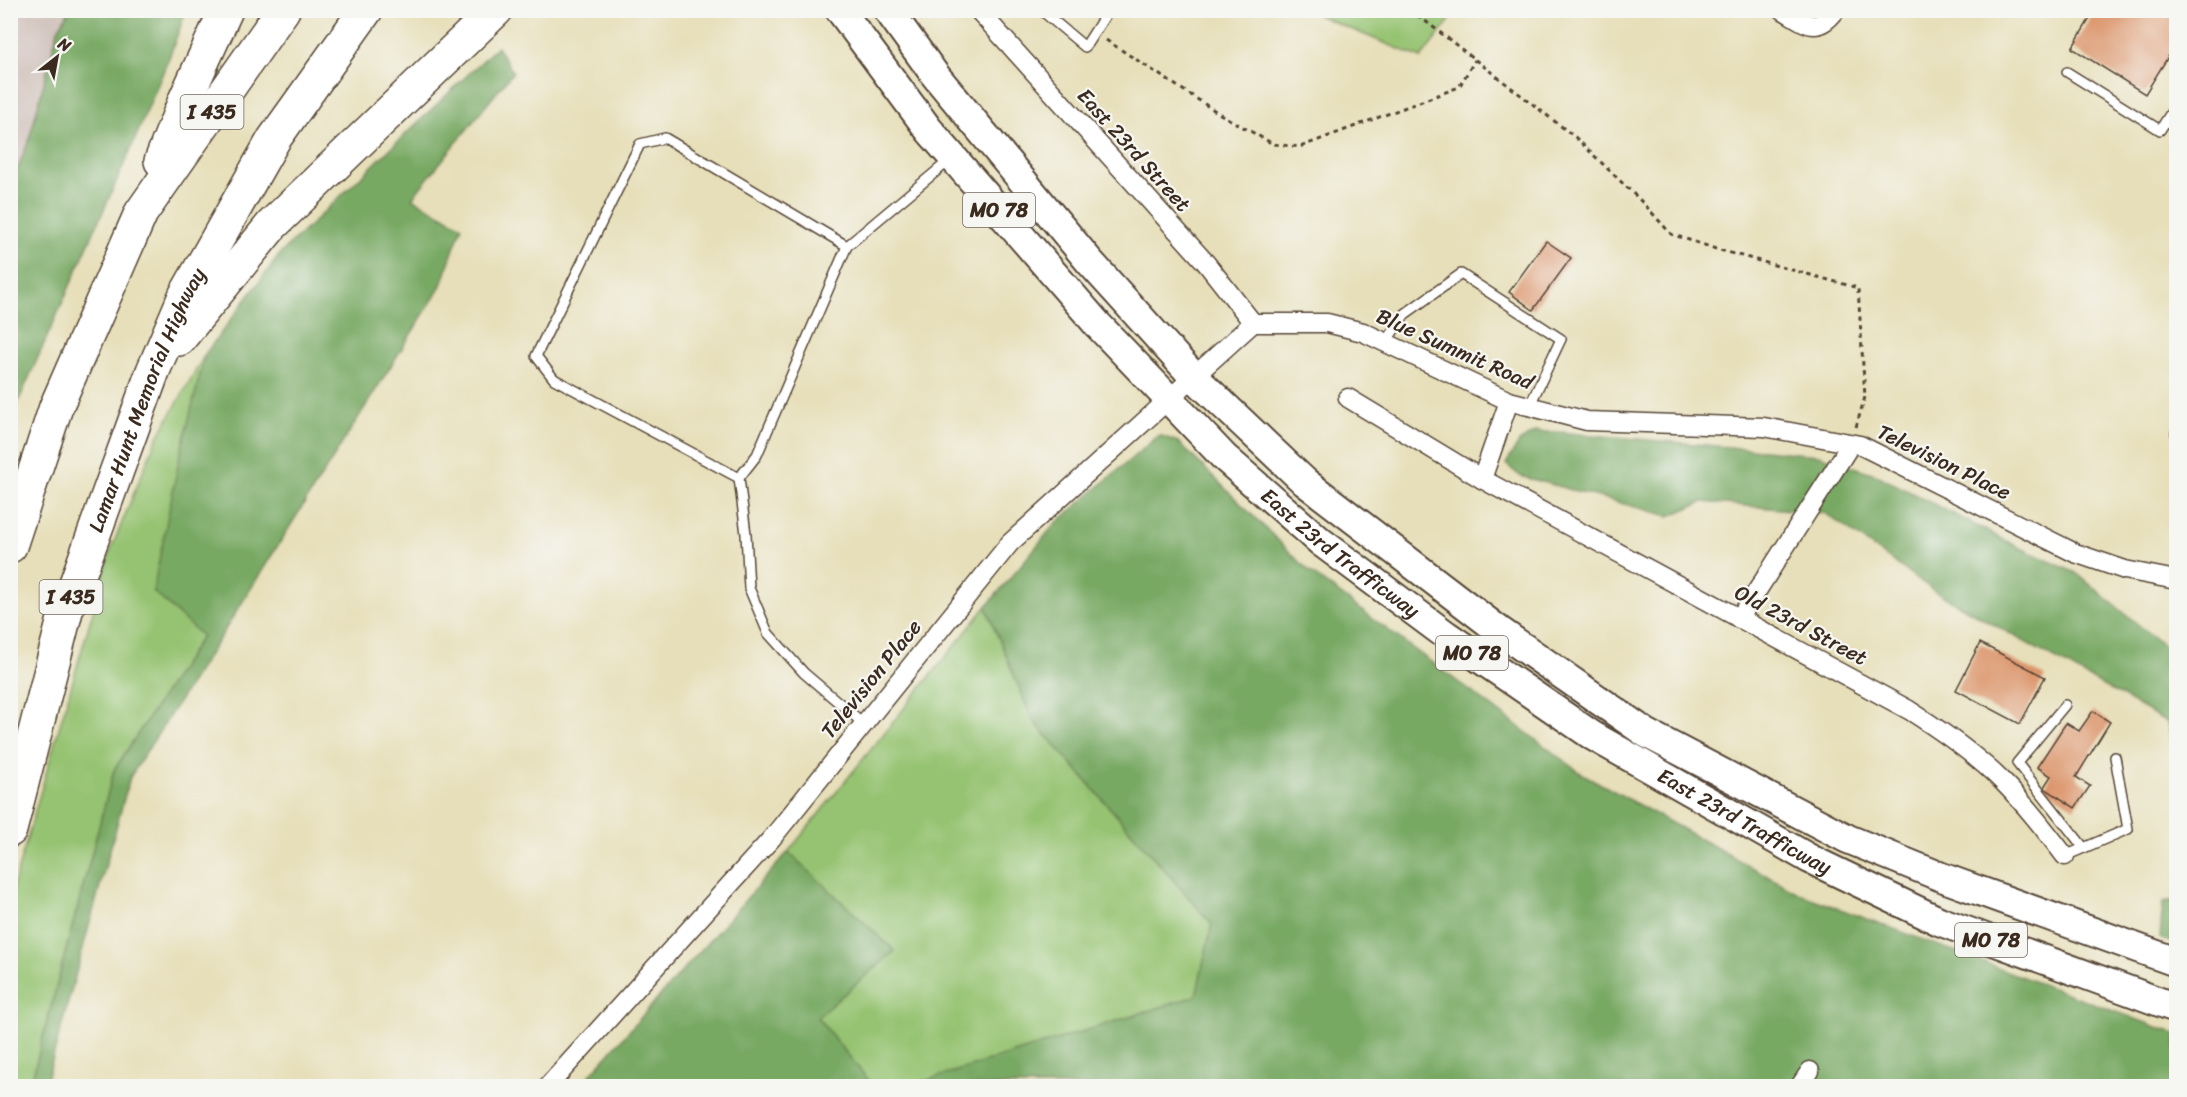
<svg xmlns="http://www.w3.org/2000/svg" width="2187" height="1097" font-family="Sriracha,sans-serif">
	<rect width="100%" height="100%" fill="#f6f6f2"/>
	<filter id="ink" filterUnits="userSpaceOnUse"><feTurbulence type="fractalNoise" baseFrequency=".0167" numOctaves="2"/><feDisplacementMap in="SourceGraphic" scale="12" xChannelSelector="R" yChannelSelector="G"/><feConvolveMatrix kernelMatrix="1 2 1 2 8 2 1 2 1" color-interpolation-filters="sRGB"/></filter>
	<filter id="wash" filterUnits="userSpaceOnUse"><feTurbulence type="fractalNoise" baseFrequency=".008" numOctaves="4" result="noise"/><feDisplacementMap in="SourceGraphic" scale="24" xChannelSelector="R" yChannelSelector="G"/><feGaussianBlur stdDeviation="1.35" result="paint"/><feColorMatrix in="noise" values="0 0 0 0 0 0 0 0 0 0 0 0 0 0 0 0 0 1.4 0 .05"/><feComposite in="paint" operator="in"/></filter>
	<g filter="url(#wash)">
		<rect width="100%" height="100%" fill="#e7dfb9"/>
		<polygon fill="#cfc0ba" points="11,11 69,11 58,29 29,140 11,185"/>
		<g fill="#95c371" stroke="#687648" stroke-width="1.5">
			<polygon points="1313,11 1457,11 1421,58 1317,15"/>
			<polygon points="205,354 153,591 202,636 114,770 30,1086 11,1086 10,897 111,549 155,442"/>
			<polygon points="986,607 1032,719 1212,924 1196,996 909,1086 873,1086 817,1017 895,951 788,852"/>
		</g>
		<g fill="#78a963" stroke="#5a6a40" stroke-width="1.5">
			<polygon points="69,11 186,11 169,58 130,151 11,418 11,185 29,140 58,29"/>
			<polygon points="497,47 513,72 412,198 462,226 440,288 221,636 130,777 45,1086 30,1086 114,770 202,636 153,591 180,455 205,354 281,253"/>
			<polygon points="1535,432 1558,432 1819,455 1875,474 2014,545 2076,573 2176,656 2176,757 2167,722 1936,592 1825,513 1703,502 1669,516 1520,476 1506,464 1519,442"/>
			<polygon points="1159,435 1178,442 1310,572 1581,773 1800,894 2176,1034 2176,1086 1794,1086 1777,1080 1773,1086 909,1086 1196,996 1212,924 1032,719 986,607 1055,524"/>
			<polygon points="788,852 895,951 817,1017 873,1086 580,1086"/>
			<polygon points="2176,901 2176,944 2160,937 2163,903"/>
		</g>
		<g id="blocks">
			<g fill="#dc946a">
				<polygon points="2095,10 2176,10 2176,44 2145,94 2072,48"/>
				<polygon points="1546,241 1571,258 1533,310 1509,292"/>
				<polygon points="1980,643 2045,677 2020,724 1956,690"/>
				<polygon points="2093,711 2110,722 2076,777 2090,786 2075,808 2046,789 2044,787 2051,776 2037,767 2066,723 2079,731"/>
			</g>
		</g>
	</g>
	<g filter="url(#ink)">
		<use href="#blocks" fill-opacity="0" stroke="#554535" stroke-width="1.5"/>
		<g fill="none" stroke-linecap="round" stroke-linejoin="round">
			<defs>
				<g id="lane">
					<polyline points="1041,10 1085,47 1106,14 1100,10"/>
					<polyline points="2067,72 2160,130 2176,105"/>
					<polyline points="847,246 757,455 739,478 554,379 536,356 640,144 665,138 847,246 951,159"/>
					<polyline points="1386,342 1405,314 1461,274 1561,339 1529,407"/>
					<polyline points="2176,433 2176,434"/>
					<polyline points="739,478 746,534 749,588 768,633 804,673 864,724"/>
					<polyline points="2065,705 2017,763 2084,848"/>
					<polyline points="2065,856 2128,829 2115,757"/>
				</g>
				<g id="street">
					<polyline points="978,10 1206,263 1253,323"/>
					<path d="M1783,10c23,13 33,26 53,0"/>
					<polyline points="1253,323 1327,323 1363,332 1509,401 1587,421 1764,427 1860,445 2075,553 2125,570 2176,580"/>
					<path d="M1348,398l134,81 427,231c33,21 65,43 93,71 23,23 43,49 63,75"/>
					<polyline points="1482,479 1509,401"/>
					<polyline points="1739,619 1851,444"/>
					<polyline points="548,1086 772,838 1010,543 1253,323"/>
					<polyline points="1800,1086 1810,1071"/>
				</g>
				<g id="primary">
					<path id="s1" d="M840,10l89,120 169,195 126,132 97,85 125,93 147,101 217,123 129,62 237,87"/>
					<polyline points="888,10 935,75 1089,261 1193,376 1305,482 1501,632 1646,733 1848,839 1944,878 2176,962"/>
				</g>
				<g id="highway">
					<polyline points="161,161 185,100 226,10"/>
					<polyline points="179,339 272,225 496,10"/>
					<polyline points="10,546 56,407 141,213 283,10"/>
					<path id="s2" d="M10,830l56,-219 87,-240 32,-75 89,-157 92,-129"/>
				</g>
			</defs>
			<use href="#lane" stroke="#554535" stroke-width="12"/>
			<use href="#street" stroke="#554535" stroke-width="21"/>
			<use href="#primary" stroke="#554535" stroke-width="32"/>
			<use href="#highway" stroke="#554535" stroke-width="36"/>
			<g stroke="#554535" stroke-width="3" stroke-dasharray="4.5 4.5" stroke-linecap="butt">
				<polyline points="1411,10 1575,137 1645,205 1671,234 1716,249 1858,288 1865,397 1856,427"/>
				<polyline points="1106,40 1220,114 1273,144 1300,147 1459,87 1475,60"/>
			</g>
			<use href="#lane" stroke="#fff" stroke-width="9"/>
			<use href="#street" stroke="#fff" stroke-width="18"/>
			<use href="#primary" stroke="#fff" stroke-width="28"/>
			<use href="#highway" stroke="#fff" stroke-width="33"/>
		</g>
	</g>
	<g text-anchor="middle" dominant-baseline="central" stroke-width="4.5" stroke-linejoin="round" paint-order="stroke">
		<g fill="#f6f6f2" stroke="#73675e" stroke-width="1.5">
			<rect x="180.5" y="95" width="63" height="34" rx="4.5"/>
			<rect x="963" y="193" width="72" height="34" rx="4.5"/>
			<rect x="39.5" y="580" width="63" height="34" rx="4.5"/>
			<rect x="1436" y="636" width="72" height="34" rx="4.5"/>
			<rect x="1955" y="923" width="72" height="34" rx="4.5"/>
		</g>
		<g font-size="20" font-weight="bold" fill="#3b2a1e">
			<text x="212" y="112">I 435</text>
			<text x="999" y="210">MO 78</text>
			<text x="71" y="597">I 435</text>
			<text x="1472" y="653">MO 78</text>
			<text x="1991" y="940">MO 78</text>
		</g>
		<g font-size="21" fill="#3b2a1e" stroke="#f6f6f2">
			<text transform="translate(1134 150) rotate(48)">East 23rd Street</text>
			<text transform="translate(1455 349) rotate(24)">Blue Summit Road</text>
			<text stroke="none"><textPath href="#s2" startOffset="452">Lamar Hunt Memorial Highway</textPath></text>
			<text transform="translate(1944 462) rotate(26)">Television Place</text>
			<text stroke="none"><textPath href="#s1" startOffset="741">East 23rd Trafficway</textPath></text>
			<text transform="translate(1801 625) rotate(28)">Old 23rd Street</text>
			<text transform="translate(871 679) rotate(-51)">Television Place</text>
			<text stroke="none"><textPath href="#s1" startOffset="1227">East 23rd Trafficway</textPath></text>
		</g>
	</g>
	<rect width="2187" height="1097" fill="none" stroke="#f6f6f2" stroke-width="36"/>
	<g transform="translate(57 57) rotate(31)" stroke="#f6f6f2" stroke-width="4.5" paint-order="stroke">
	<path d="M0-4.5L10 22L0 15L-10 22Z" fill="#3b2a1e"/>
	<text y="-9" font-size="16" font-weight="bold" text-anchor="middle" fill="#3b2a1e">N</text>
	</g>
</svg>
